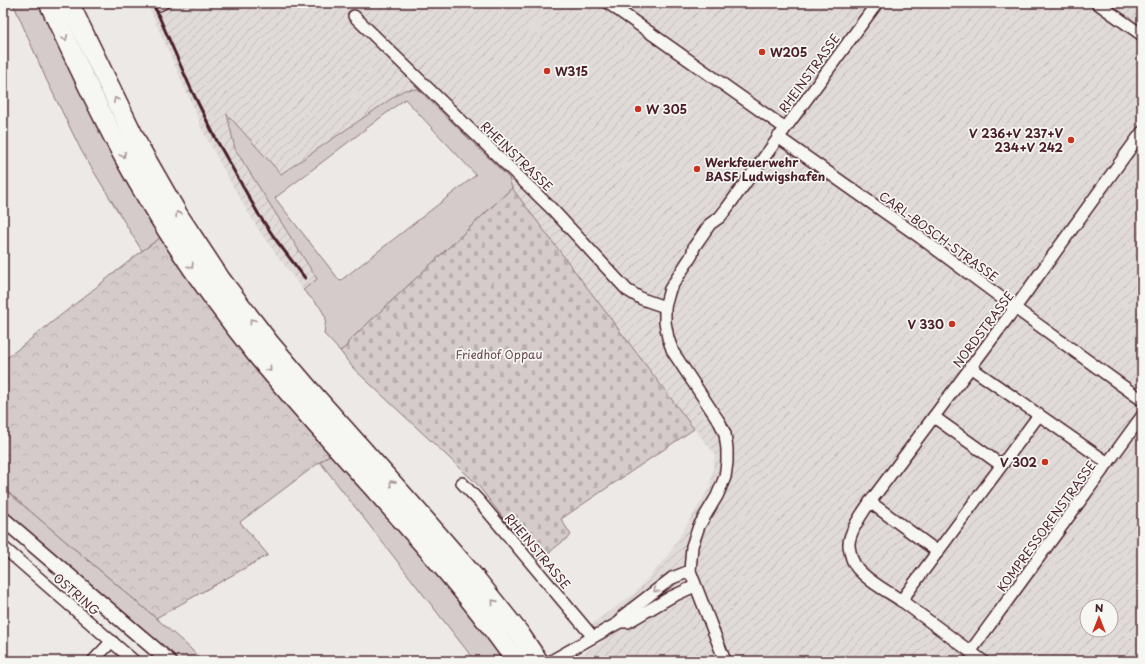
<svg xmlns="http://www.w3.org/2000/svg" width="1145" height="664" font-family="'Playpen Sans',sans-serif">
	<defs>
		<pattern id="industrial-furrows" width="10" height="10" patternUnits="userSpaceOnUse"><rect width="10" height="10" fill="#e0dad8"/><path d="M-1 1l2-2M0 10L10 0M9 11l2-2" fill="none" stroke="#c2bbba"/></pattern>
		<pattern id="forest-crowns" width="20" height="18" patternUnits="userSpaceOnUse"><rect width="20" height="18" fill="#d4cbca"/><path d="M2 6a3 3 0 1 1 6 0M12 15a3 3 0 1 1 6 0" fill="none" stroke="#b8aeae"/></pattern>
		<pattern id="cemetery-stones" width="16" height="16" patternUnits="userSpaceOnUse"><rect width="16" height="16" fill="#d4cbca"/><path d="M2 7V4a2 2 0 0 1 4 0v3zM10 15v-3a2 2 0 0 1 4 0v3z" fill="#b8aeae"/></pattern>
	</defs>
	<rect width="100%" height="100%" fill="#ece9e6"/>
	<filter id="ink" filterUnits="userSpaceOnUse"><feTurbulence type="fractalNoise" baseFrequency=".025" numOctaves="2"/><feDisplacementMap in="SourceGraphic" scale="8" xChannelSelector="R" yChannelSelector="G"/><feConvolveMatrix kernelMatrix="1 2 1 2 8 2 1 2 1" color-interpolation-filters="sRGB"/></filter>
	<g filter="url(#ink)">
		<path fill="url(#industrial-furrows)" fill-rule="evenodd" d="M147,3h995v658h-571l31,-19 -9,-19 42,-30 34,-39 41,-67 5,-33 -21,-25 -182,-241 -3,-10 -90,-90 -15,2 -123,84 -54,-59 8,34 82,130 -14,11 -43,-58 -29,-49 -32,-59v-4zM1087,606h24v24h-24z"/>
		<g fill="#d4cbca" stroke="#8f757a" fill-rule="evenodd">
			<polygon points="13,3 43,3 163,236 142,251 82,152 46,79"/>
			<path d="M418,89l91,89 3,10 -164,154 -1,4 -7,5 -16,-17 2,-16 -6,-11 -17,-17 14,-11 -82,-130 -8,-35 54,60 123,-84zM405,99l71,76 -136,106 -65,-83z"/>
			<polygon points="332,453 428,562 507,661 475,661 320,462"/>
			<polygon points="3,488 156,618 190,648 202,661 178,661 144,629 3,510"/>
		</g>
		<polygon fill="url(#forest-crowns)" stroke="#8f757a" points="163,236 332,453 240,522 268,555 156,618 3,488 3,361 142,251"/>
		<polygon fill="url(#cemetery-stones)" stroke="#8f757a" points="512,188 694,429 561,519 571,535 537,562 477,484 353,368 340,351 347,346 348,342"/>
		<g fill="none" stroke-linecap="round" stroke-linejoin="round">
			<defs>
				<g id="minor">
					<polyline points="158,3 159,5 163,3"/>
					<polyline points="608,3 785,128"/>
					<polyline points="1097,3 1142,35"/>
					<polyline points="354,16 553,210 627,290 642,299 665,307"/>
					<polyline points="778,137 921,238 1015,308 1142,400"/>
					<polyline points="970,367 1108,463"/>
					<polyline points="934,417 1001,465"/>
					<polyline points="462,483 479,501 593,637"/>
					<polyline points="870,502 938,552"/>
					<polyline points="3,547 134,661"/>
					<polyline points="901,601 1039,415"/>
					<polyline points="620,622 624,615 672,578 690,571"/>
					<polyline points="970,652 1142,416"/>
					<polyline points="93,661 112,641"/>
					<polyline points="551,661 620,622 628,622 671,597 695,586"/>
					<polyline points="725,661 690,571 692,546 699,526 717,496 725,477 727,462 727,449 725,434 720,423 673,352 668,338 665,322 665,307 670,289 692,255 694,247 710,224 720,217 727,208 877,3"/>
					<path d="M983,661c-27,-20 -54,-40 -81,-60 -15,-10 -33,-19 -45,-33 -4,-5 -7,-15 -8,-22 -1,-13 14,-34 21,-44l145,-194 127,-176"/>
				</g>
				<polyline id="tertiary" points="3,519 169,661"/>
				<g id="trunk">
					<path d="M49,3c24,52 48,104 75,154 38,70 84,137 134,199 84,103 182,196 258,305"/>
					<polyline points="69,3 139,147 178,215 221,280 270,344 311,392 418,512 475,578 519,633 538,661"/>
				</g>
			</defs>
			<use href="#minor" stroke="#4a1f2b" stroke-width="14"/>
			<use href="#tertiary" stroke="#4a1f2b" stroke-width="17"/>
			<use href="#trunk" stroke="#4a1f2b" stroke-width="22"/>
			<use href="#minor" stroke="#f6f6f2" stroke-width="11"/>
			<use href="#tertiary" stroke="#f6f6f2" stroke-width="14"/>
			<use href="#trunk" stroke="#f6f6f2" stroke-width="19"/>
			<polyline stroke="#4a1f2b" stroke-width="3" points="153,3 191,89 217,141 259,215 276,240 305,278"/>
		</g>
		<defs><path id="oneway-chevron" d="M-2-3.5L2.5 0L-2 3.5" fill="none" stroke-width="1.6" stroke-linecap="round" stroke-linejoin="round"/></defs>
		<g stroke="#a99598">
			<use href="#oneway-chevron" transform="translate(65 38) rotate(65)"/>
			<use href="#oneway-chevron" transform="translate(116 100) rotate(-116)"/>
			<use href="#oneway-chevron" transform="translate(123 155) rotate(62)"/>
			<use href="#oneway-chevron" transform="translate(178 214) rotate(-122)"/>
			<use href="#oneway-chevron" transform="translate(191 266) rotate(56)"/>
			<use href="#oneway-chevron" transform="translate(252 321) rotate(-127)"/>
			<use href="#oneway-chevron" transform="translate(269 369) rotate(50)"/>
			<use href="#oneway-chevron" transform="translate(392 483) rotate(-132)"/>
			<use href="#oneway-chevron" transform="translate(656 590) rotate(142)"/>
			<use href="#oneway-chevron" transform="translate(494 602) rotate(-129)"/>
		</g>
	</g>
	<g fill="#c8321e" stroke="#f6f6f2" stroke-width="1.5">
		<circle cx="762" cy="52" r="4"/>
		<circle cx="547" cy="71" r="4"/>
		<circle cx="638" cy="109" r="4"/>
		<circle cx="1071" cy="140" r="4"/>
		<circle cx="697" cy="169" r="4"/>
		<circle cx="952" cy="324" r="4"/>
		<circle cx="1045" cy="462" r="4"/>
	</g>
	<g text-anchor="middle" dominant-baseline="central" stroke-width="3.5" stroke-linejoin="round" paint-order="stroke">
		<g font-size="12" font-weight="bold" fill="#4a1f2b" stroke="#f6f6f2" text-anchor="start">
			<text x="770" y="52">W205</text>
			<text x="555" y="71">W315</text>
			<text x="646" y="109">W 305</text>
			<text x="1063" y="133" text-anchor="end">V 236+V 237+V<tspan x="1063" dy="14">234+V 242</tspan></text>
			<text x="705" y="162">Werkfeuerwehr<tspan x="705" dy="14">BASF Ludwigshafen</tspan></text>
			<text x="944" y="324" text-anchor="end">V 330</text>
			<text x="1037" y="462" text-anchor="end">V 302</text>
		</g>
		<g font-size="12" fill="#4a1f2b" stroke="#f6f6f2">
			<text transform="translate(809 73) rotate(-54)">RHEINSTRASSE</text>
			<text transform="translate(517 156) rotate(44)">RHEINSTRASSE</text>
			<text transform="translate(939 236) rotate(36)">CARL-BOSCH-STRASSE</text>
			<text transform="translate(983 329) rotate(-53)">NORDSTRASSE</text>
			<text transform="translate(1046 526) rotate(-54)">KOMPRESSORENSTRASSE</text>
			<text transform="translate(538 551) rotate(50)">RHEINSTRASSE</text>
			<text transform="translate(77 594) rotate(41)">OSTRING</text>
		</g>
		<g font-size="12" fill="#6c4a53" stroke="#f6f6f2">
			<text x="499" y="354">Friedhof Oppau</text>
		</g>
	</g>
	<rect width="1145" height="664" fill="none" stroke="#f6f6f2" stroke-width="16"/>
	<rect x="8" y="8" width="1129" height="648" fill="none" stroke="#4a1f2b" stroke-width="1.5" filter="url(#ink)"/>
	<g transform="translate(1099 618)"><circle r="19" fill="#f6f6f2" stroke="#b1a0a2"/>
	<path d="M0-3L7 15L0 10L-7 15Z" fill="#c8321e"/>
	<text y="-6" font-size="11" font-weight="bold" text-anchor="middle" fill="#4a1f2b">N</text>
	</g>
</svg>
